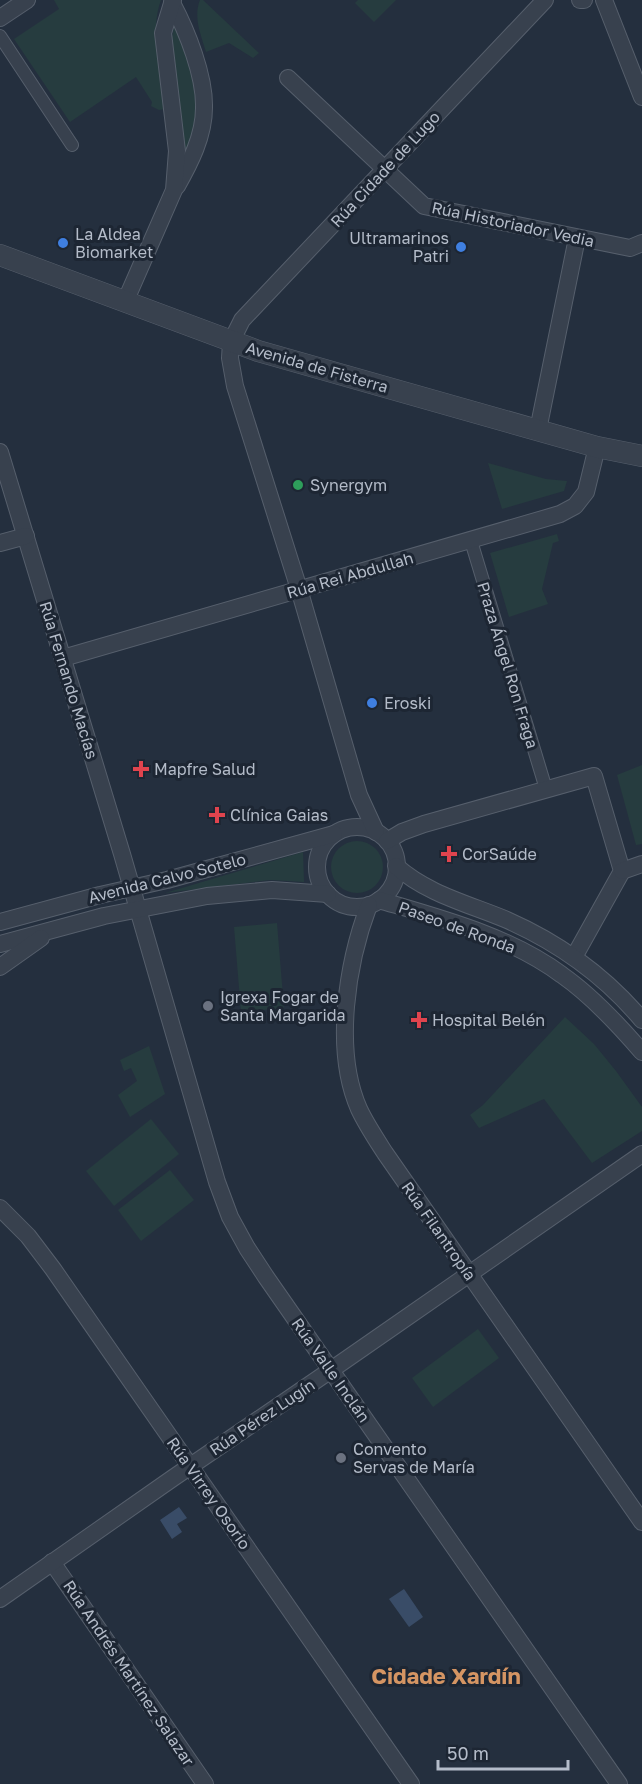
<svg xmlns="http://www.w3.org/2000/svg" width="642" height="1784" font-family="'Golos Text',sans-serif">
	<rect width="100%" height="100%" fill="#242f3e"/>
	<g fill="#263c3f">
		<path d="M54,0h107c-12,32 0,75 5,109l-7,1 -8,-4 1,-4 -16,-25 -66,45 -56,-83 45,-30z"/>
		<path d="M200,0h3l56,53 -6,5 -24,-15 -23,9c-5,-17 -13,-35 -6,-52z"/>
		<polygon points="358,0 396,0 374,22 355,3"/>
		<path d="M175,23c12,33 27,69 22,105 -2,14 -13,34 -18,48l6,-26 -13,-113z"/>
		<polygon points="488,463 546,479 567,481 564,491 502,509"/>
		<polygon points="557,534 559,541 553,543 542,589 548,604 509,617 490,553"/>
		<polygon points="642,765 642,844 636,845 617,775"/>
		<circle cx="357" cy="867" r="26"/>
		<polygon points="303,852 304,882 270,880 165,893"/>
		<polygon points="277,923 284,1008 241,1012 234,927"/>
		<polygon points="565,1017 594,1044 616,1071 642,1107 642,1131 592,1163 544,1099 479,1128 470,1115 483,1105"/>
		<polygon points="149,1046 165,1094 130,1117 118,1095 137,1081 131,1068 124,1071 120,1060"/>
		<polygon points="151,1119 179,1154 114,1206 86,1171"/>
		<polygon points="170,1170 194,1200 141,1241 118,1210"/>
		<polygon points="478,1329 499,1358 433,1407 412,1378"/>
	</g>
	<g fill="#394c67">
		<polygon points="179,1507 187,1518 177,1524 182,1532 172,1539 160,1520"/>
		<polygon points="404,1589 423,1617 409,1627 389,1599"/>
	</g>
	<g fill="none" stroke-linecap="round" stroke-linejoin="round">
		<defs>
			<g id="pedestrian">
				<polyline points="0,36 72,145"/>
				<polyline points="471,541 546,789"/>
			</g>
			<g id="minor">
				<polyline points="580,0 584,0"/>
				<polyline points="604,0 642,97"/>
				<path d="M172,3c15,28 33,73 32,105 0,28 -14,55 -27,78"/>
				<polyline points="0,18 27,0"/>
				<polyline points="288,78 424,206 630,248 642,243"/>
				<polyline points="125,302 174,190 177,151 163,33 173,0"/>
				<polyline points="538,430 577,238"/>
				<polyline points="0,452 122,854 217,1182 230,1217 247,1248 266,1277 619,1784"/>
				<polyline points="0,543 26,536"/>
				<polyline points="63,658 560,514 575,506 586,492 597,447"/>
				<circle cx="357" cy="867" r="40"/>
				<polyline points="376,832 359,795 299,589 235,386 230,358 231,342 242,320 545,0"/>
				<polyline points="387,841 402,832 424,824 594,776 622,871 574,957"/>
				<path d="M396,866c31,28 73,38 111,54 52,23 99,57 135,100"/>
				<polyline points="622,871 642,864"/>
				<path d="M379,900c61,18 131,36 183,75 30,21 56,49 80,77"/>
				<path d="M369,905c-22,58 -36,145 -10,204 7,15 17,30 26,44l257,369"/>
				<polyline points="0,922 100,895 167,880 334,834"/>
				<polyline points="0,944 104,916 207,896 272,890 328,894"/>
				<polyline points="0,967 41,938"/>
				<polyline points="0,1208 28,1236 53,1269 411,1784"/>
				<polyline points="52,1562 205,1784"/>
				<polyline points="0,1599 173,1478 331,1370 642,1154"/>
			</g>
			<polyline id="tertiary" points="0,255 258,351 597,447 642,456"/>
		</defs>
		<use href="#pedestrian" stroke="#565f6c" stroke-width="14"/>
		<use href="#minor" stroke="#565f6c" stroke-width="18"/>
		<use href="#tertiary" stroke="#565f6c" stroke-width="22"/>
		<use href="#pedestrian" stroke="#38414e" stroke-width="12"/>
		<use href="#minor" stroke="#38414e" stroke-width="16"/>
		<use href="#tertiary" stroke="#38414e" stroke-width="21"/>
	</g>
	<g fill="#3f7fe0" stroke="#1d2633" stroke-width="2">
		<circle cx="63" cy="243" r="6"/>
		<circle cx="461" cy="247" r="6"/>
		<circle cx="372" cy="703" r="6"/>
	</g>
	<circle fill="#2e9e5b" stroke="#1d2633" stroke-width="2" cx="298" cy="485" r="6"/>
	<g fill="#e0444e" stroke="#1d2633" stroke-width="2">
		<path d="M138 760h6v6h6v6h-6v6h-6v-6h-6v-6h6z"/>
		<path d="M214 806h6v6h6v6h-6v6h-6v-6h-6v-6h6z"/>
		<path d="M446 845h6v6h6v6h-6v6h-6v-6h-6v-6h6z"/>
		<path d="M416 1011h6v6h6v6h-6v6h-6v-6h-6v-6h6z"/>
	</g>
	<g fill="#6b7280" stroke="#1d2633" stroke-width="2">
		<circle cx="208" cy="1006" r="6"/>
		<circle cx="341" cy="1458" r="6"/>
	</g>
	<g text-anchor="middle" dominant-baseline="central" stroke-width="6" stroke-linejoin="round" paint-order="stroke">
		<g font-size="16" fill="#b4bcc9" stroke="#1d2633">
			<text transform="translate(385 169) rotate(-47)">Rúa Cidade de Lugo</text>
			<text transform="translate(513 224) rotate(12)">Rúa Historiador Vedia</text>
			<text transform="translate(317 367) rotate(16)">Avenida de Fisterra</text>
			<text transform="translate(350 575) rotate(-16)">Rúa Rei Abdullah</text>
			<text transform="translate(508 665) rotate(73)">Praza Ángel Ron Fraga</text>
			<text transform="translate(69 680) rotate(73)">Rúa Fernando Macías</text>
			<text transform="translate(167 878) rotate(-14)">Avenida Calvo Sotelo</text>
			<text transform="translate(457 927) rotate(20)">Paseo de Ronda</text>
			<text transform="translate(439 1231) rotate(55)">Rúa Filantropía</text>
			<text transform="translate(331 1370) rotate(55)">Rúa Valle Inclán</text>
			<text transform="translate(262 1417) rotate(-34)">Rúa Pérez Lugín</text>
			<text transform="translate(209 1493) rotate(55)">Rúa Virrey Osorio</text>
			<text transform="translate(129 1673) rotate(56)">Rúa Andrés Martínez Salazar</text>
		</g>
		<g font-size="16" fill="#b4bcc9" stroke="#1d2633" text-anchor="start">
			<text x="75" y="234">La Aldea<tspan x="75" dy="18">Biomarket</tspan></text>
			<text x="449" y="238" text-anchor="end">Ultramarinos<tspan x="449" dy="18">Patri</tspan></text>
			<text x="310" y="485">Synergym</text>
			<text x="384" y="703">Eroski</text>
			<text x="154" y="769">Mapfre Salud</text>
			<text x="230" y="815">Clínica Gaias</text>
			<text x="462" y="854">CorSaúde</text>
			<text x="220" y="997">Igrexa Fogar de<tspan x="220" dy="18">Santa Margarida</tspan></text>
			<text x="432" y="1020">Hospital Belén</text>
			<text x="353" y="1449">Convento<tspan x="353" dy="18">Servas de María</tspan></text>
		</g>
		<g font-size="22" font-weight="bold" fill="#d59563" stroke="#1d2633">
			<text x="446" y="1675">Cidade Xardín</text>
		</g>
	</g>
	<path d="M438 1760v9h130v-9" fill="none" stroke="#b4bcc9" stroke-width="3"/>
	<text x="447" y="1760" font-size="18" fill="#b4bcc9" stroke="#1d2633" stroke-width="4.5" paint-order="stroke">50 m</text>
</svg>
